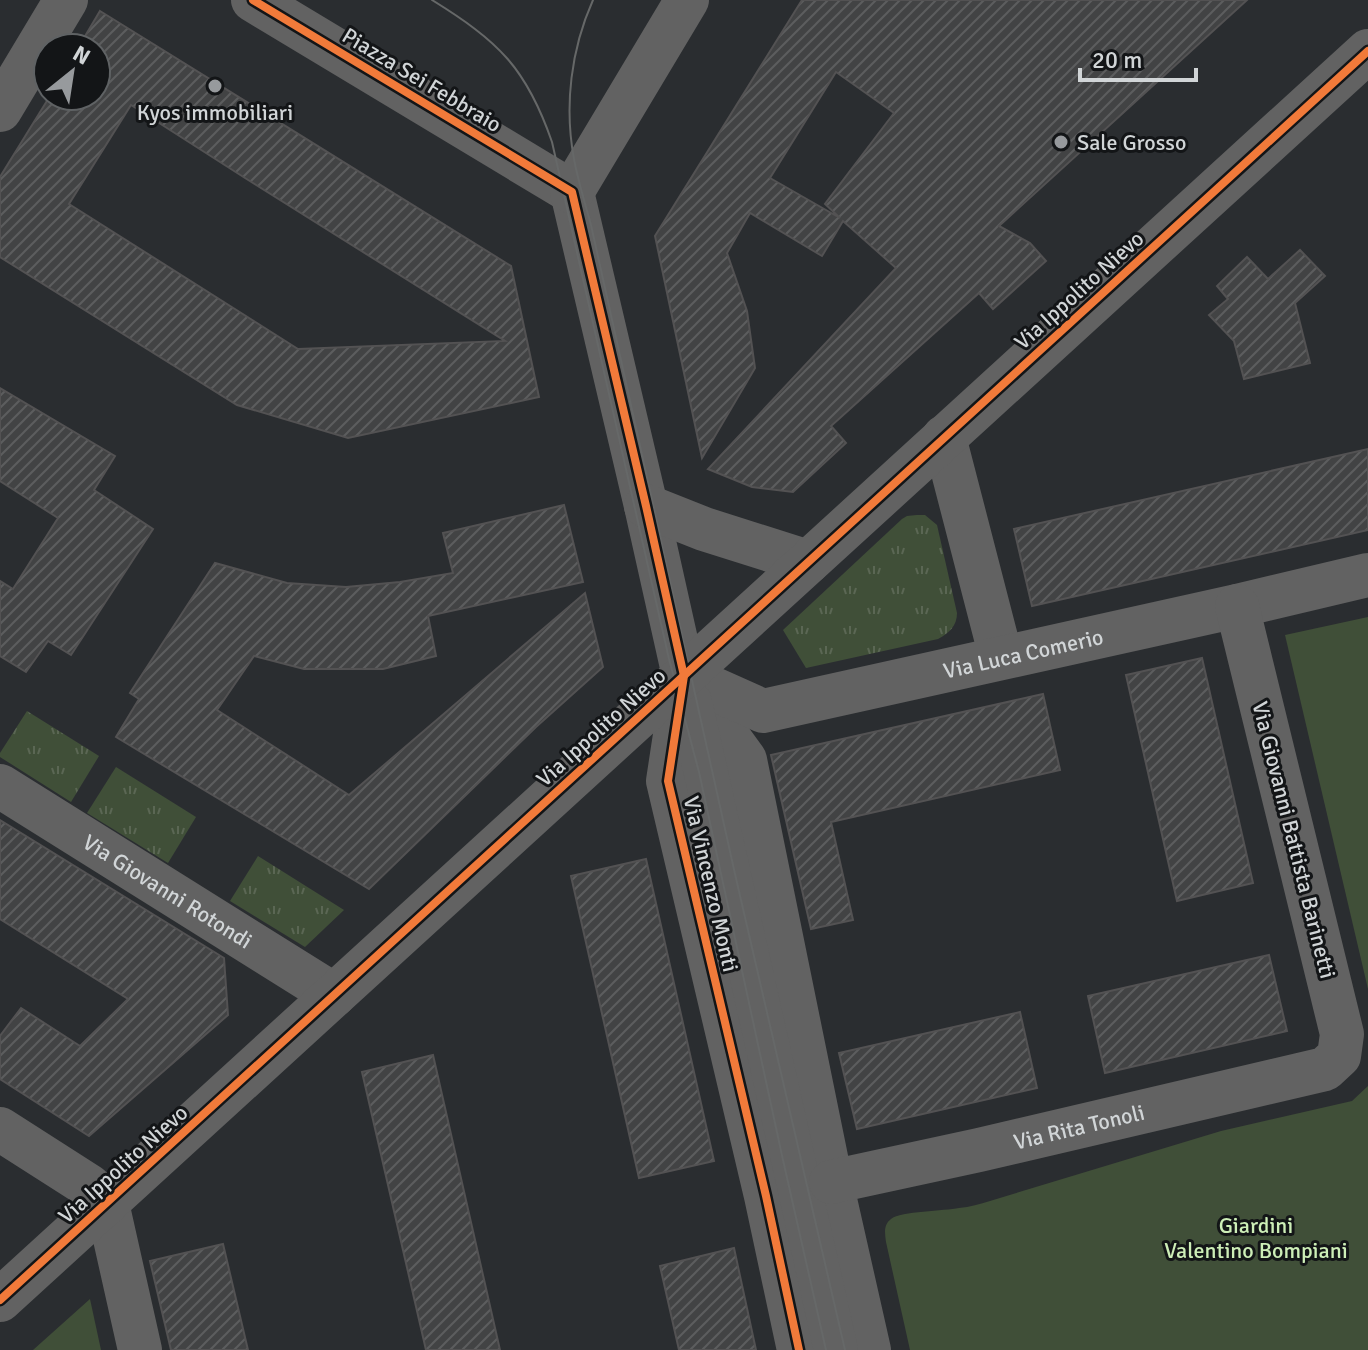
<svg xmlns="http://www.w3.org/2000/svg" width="1368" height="1350" font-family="Signika,sans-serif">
	<defs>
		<pattern id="grass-tufts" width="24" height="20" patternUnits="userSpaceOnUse" patternTransform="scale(2)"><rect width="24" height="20" fill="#404f38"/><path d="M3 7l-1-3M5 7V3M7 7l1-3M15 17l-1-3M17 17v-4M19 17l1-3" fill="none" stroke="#5b6754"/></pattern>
		<pattern id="building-hatch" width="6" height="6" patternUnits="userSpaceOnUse" patternTransform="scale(2)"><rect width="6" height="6" fill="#424344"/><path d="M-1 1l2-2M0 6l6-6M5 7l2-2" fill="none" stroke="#5c5d5e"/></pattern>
	</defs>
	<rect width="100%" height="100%" fill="#2a2d30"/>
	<g fill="url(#grass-tufts)">
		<path d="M917,515h8l12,10 20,88c0,13 -8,20 -19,26l-132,29 -23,-38 119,-111 5,-3z"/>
		<polygon points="27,711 99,756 71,802 0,757 0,753"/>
		<polygon points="116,767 196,817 168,863 87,813"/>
		<polygon points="258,856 344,910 305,947 230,901"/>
	</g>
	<g fill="#404f38">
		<polygon points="1368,617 1368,989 1285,635"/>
		<path d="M1368,1086v264h-458l-24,-108c-1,-8 -3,-17 5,-23 10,-8 54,-8 68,-11 11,-1 21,-4 31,-7l231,-70 131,-30z"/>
		<polygon points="90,1299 101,1350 33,1350"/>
	</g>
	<g fill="url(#building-hatch)" stroke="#535253" stroke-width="2" fill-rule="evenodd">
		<path d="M802,0h445l-248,226 31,17 16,18 -53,48 -14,-16 -148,133 15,17 -53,49 -41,-5 -44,-18 188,-201 -53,-47 -21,35 -72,-43 -23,40 20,58 8,57 -53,90 -47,-222zM836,72l58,41 -69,91 15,14 -70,-40z"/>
		<path d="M100,11l411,255 28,131 -191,41 -111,-33 -237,-148v-80l50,-81h46v-48h-18zM131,105l114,73 260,163 -207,8 -229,-145z"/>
		<polygon points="1300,250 1325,276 1295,303 1310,363 1244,379 1234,341 1209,315 1228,299 1217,286 1247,257 1268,279"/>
		<polygon points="0,388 115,456 94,490 153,529 71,655 48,641 26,672 0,656 0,581 13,589 58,518 0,481"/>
		<polygon points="1368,449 1368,530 1032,606 1014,529"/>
		<polygon points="564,505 583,582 428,616 436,656 383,669 304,669 254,656 217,710 349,795 585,593 603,667 536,727 369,889 116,737 139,699 130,693 215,563 287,583 346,587 400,582 453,573 443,533"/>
		<polygon points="1202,658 1253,883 1177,901 1126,675"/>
		<polygon points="1043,694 1060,770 831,822 853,920 811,929 771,755"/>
		<polygon points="0,820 224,958 228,1015 89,1136 0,1079 0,1036 21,1008 80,1046 128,999 0,919"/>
		<polygon points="646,859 714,1161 639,1178 571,876"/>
		<polygon points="1269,955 1287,1031 1105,1073 1088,996"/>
		<polygon points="1020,1012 1037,1088 857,1129 839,1053"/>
		<polygon points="433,1055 500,1350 426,1350 362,1072"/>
		<polygon points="223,1244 248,1350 171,1350 150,1261"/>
		<polygon points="734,1248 756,1350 679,1350 660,1266"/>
	</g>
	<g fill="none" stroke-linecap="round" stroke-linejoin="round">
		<g stroke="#626262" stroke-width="44">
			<polyline points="253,0 572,192"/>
			<polyline points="0,110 66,0"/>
			<polyline points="572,192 646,506 684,676 668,781 766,1196 799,1350"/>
			<polyline points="572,192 687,0"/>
			<polyline points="944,437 1001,657"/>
			<polyline points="646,506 704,529 808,562"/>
			<polyline points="684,676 745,760 831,1182 869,1350"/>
			<path id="s1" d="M685,676l78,35 474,-105 131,-31"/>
			<polyline points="690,702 836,1350"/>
			<path id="s2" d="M0,786l334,209"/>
			<polyline points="0,1129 89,1186 107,1203"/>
			<path id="s3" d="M831,1182l148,-32 346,-81 14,-13 3,-22 -105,-428"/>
			<polyline points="107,1203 140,1350"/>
			<polyline points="0,1300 1368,51"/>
		</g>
		<g stroke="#666868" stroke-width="2">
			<path d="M432,0c66,41 94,67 120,142l117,517 30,113 84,388 43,190"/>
			<path d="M593,0c-22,49 -29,106 -19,159 4,22 11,44 17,66l144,649 110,476"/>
		</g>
		<defs>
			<g id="cycleway">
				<polyline points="253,0 572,192 646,506 684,676 668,781 766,1196 799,1350"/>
				<polyline points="0,1300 1368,51"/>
			</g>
		</defs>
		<use href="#cycleway" stroke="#131517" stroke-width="13"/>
		<use href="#cycleway" stroke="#f17a3a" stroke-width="8"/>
	</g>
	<g fill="#979a9d" stroke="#131517" stroke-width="3">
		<circle cx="215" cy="86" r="8"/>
		<circle cx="1061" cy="142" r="8"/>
	</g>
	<g text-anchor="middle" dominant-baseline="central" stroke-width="6" stroke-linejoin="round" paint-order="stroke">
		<g font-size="22" fill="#d1d5d7" stroke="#131517">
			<text transform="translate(422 80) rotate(31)">Piazza Sei Febbraio</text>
			<text transform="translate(1079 290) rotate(-42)">Via Ippolito Nievo</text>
			<text stroke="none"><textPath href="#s1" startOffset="352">Via Luca Comerio</textPath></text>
			<text transform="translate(601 727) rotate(-42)">Via Ippolito Nievo</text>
			<text transform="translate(1294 840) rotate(76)">Via Giovanni Battista Barinetti</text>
			<text transform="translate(711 884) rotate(77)">Via Vincenzo Monti</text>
			<text stroke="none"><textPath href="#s2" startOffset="198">Via Giovanni Rotondi</textPath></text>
			<text stroke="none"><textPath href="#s3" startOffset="254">Via Rita Tonoli</textPath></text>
			<text transform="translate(123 1164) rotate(-42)">Via Ippolito Nievo</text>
		</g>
		<g font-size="22" fill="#d1d5d7" stroke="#131517">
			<text x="215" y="112">Kyos immobiliari</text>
			<text x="1077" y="142" text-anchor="start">Sale Grosso</text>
		</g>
		<g font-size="22" fill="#cdeeb7" stroke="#131517">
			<text x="1256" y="1225">Giardini<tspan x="1256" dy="25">Valentino Bompiani</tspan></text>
		</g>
	</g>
	<g transform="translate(72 72) rotate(30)"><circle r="38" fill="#131517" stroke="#5f6264" stroke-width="2"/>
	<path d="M0-6L14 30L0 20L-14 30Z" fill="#979a9d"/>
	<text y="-12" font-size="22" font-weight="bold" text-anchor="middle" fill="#d1d5d7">N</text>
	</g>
	<path d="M1080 68v12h116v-12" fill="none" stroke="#d1d5d7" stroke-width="4"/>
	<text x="1092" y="68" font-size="24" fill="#d1d5d7" stroke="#131517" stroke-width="6" paint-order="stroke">20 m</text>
</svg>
